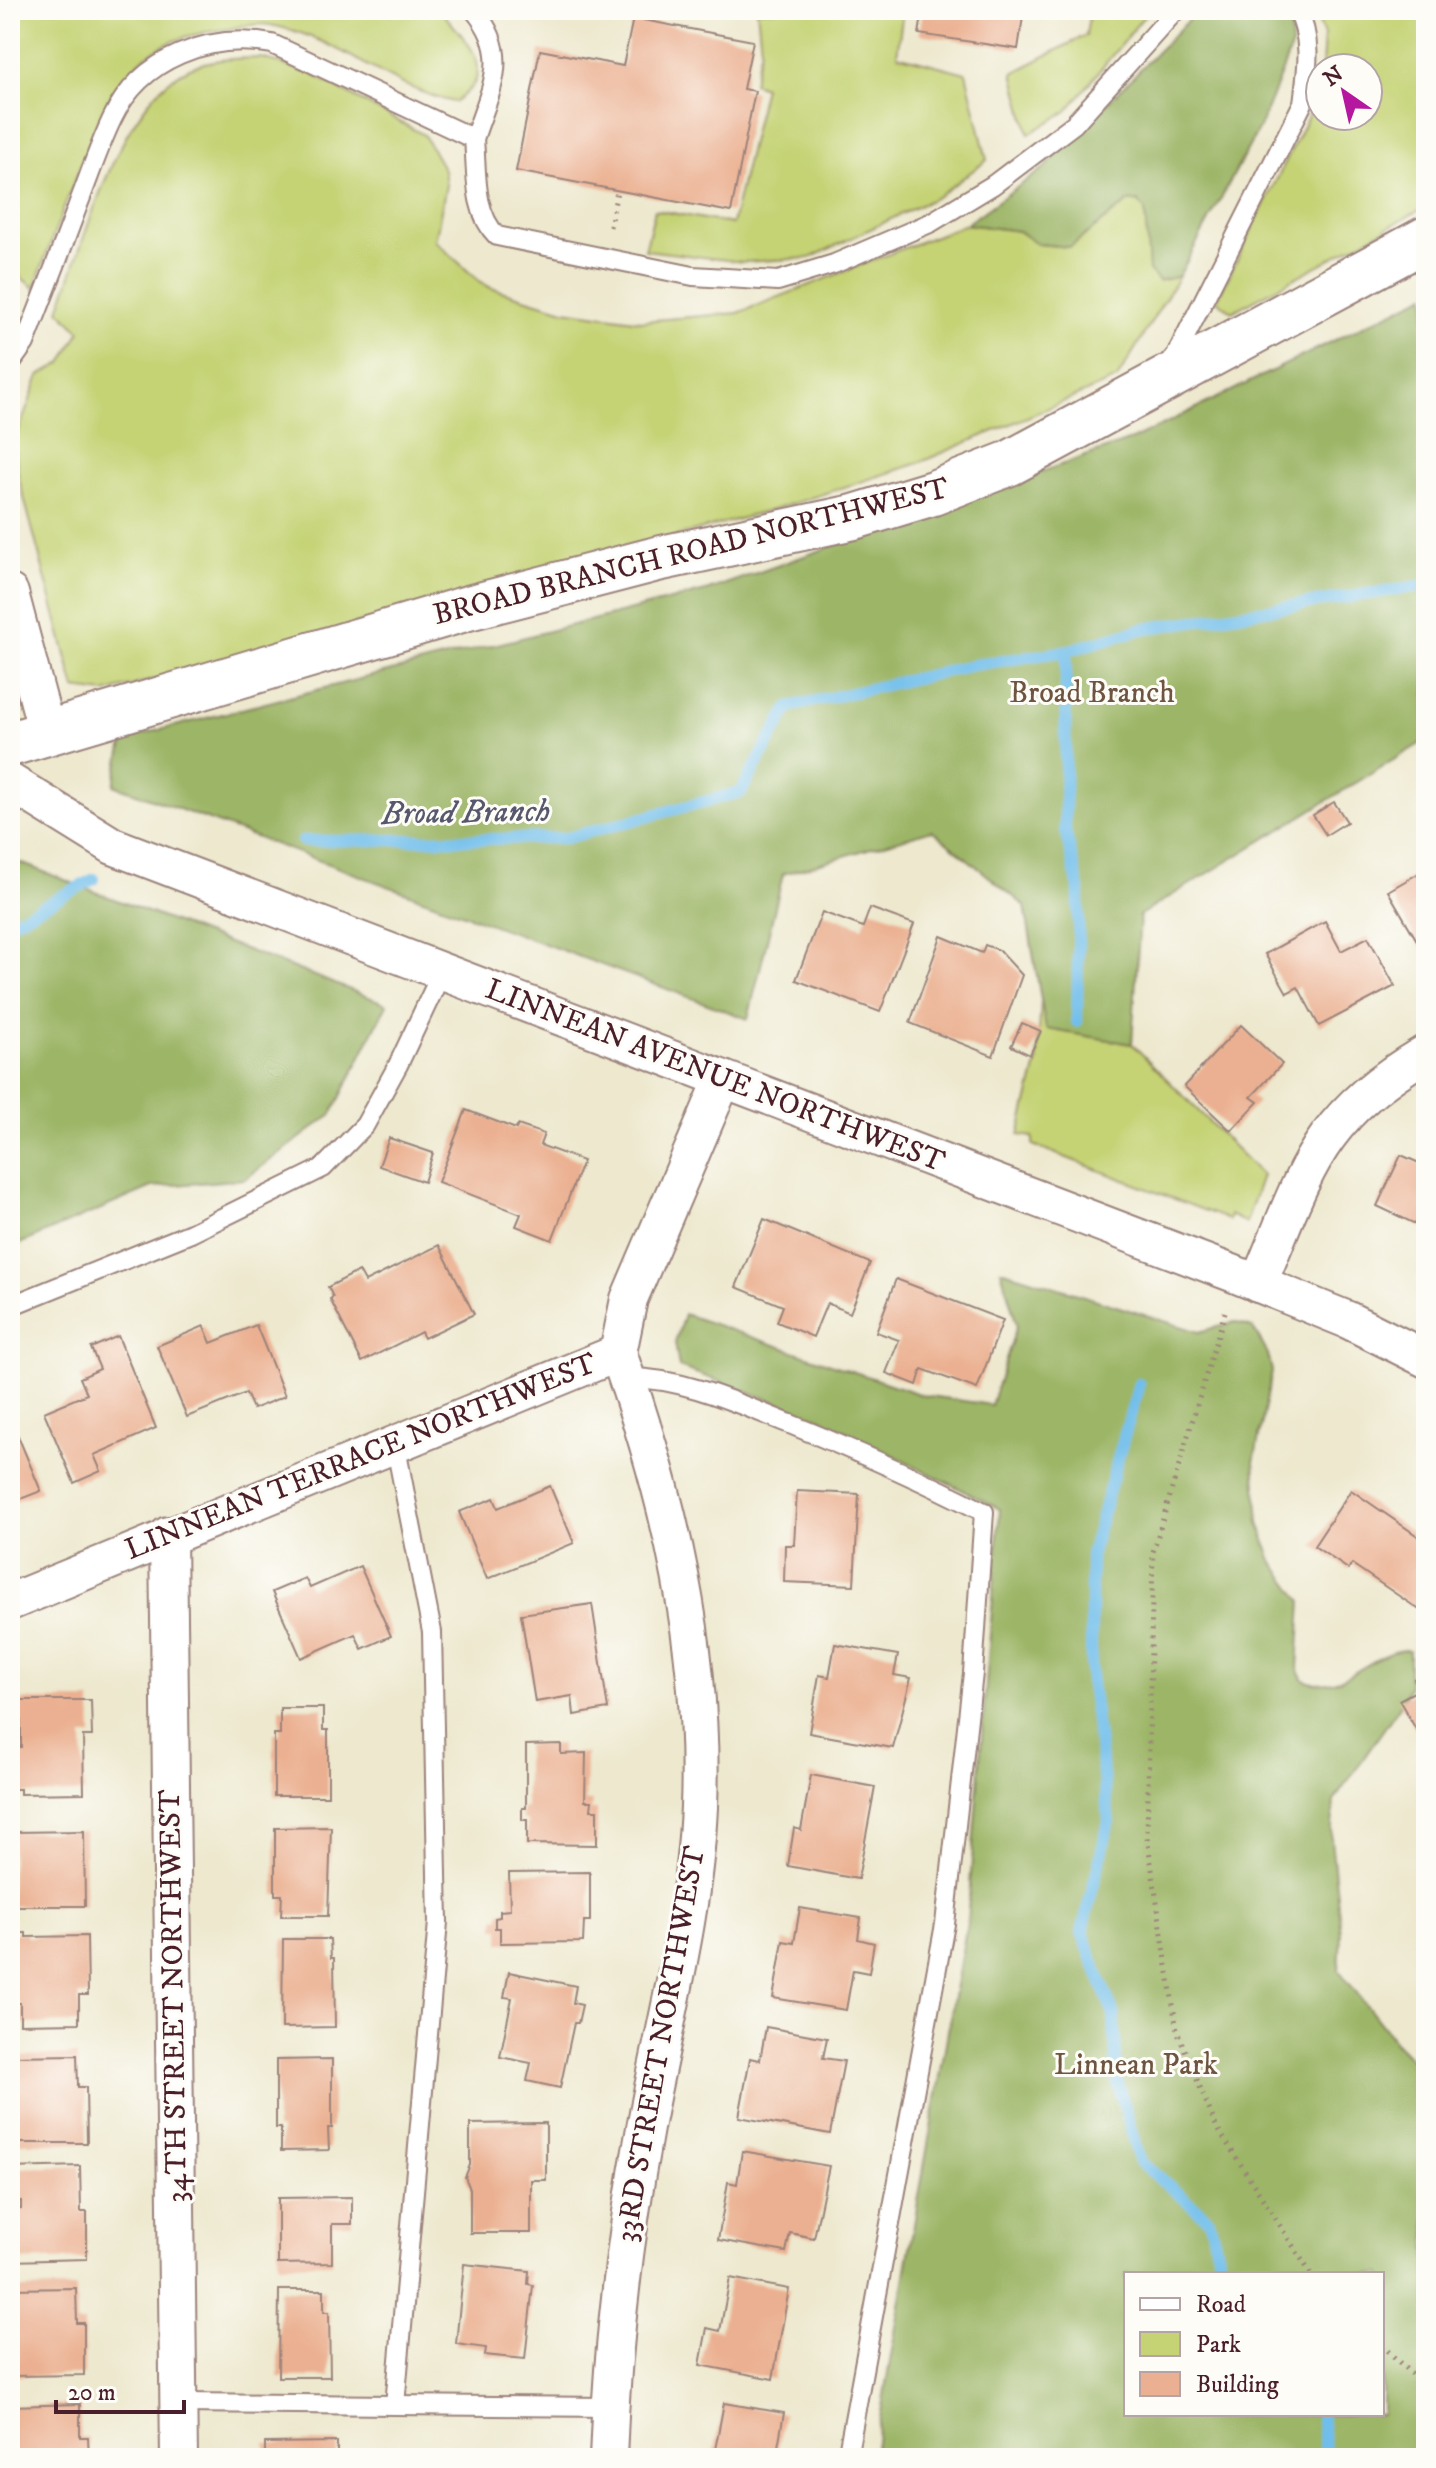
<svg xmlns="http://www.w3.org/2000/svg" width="1436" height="2468" font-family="'IM FELL DW Pica',serif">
	<rect width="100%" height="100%" fill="#fdfcf7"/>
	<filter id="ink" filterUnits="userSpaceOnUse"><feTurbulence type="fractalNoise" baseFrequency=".0125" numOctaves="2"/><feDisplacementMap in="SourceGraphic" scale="16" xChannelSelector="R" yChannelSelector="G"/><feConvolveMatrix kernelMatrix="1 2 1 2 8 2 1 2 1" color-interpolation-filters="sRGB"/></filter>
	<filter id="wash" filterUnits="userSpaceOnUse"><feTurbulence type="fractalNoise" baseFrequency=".006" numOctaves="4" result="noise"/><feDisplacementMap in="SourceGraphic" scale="32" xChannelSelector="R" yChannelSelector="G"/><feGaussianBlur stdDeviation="1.8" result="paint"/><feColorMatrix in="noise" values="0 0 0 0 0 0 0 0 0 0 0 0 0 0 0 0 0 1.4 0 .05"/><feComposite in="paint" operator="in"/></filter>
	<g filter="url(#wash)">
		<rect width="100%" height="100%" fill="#ede8ce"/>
		<g fill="#c5d374" stroke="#887950" stroke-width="2">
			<path d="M10,10h430c26,31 63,62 14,92 -65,-13 -117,-66 -184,-77 -15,-3 -34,3 -49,5 -93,10 -115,65 -144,144 -15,38 -29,76 -43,114l-24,-20z"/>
			<polygon points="757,10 903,10 897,55 966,73 987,160 937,197 810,258 743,262 645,250 655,210 732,224 764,87 753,83 761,48"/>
			<polygon points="1090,10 1149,10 1067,111 1029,134 1013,73 1086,35"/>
			<polygon points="1314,10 1426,10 1426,207 1232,312 1217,300 1320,92 1320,116 1368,116 1368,68 1322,68 1324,35"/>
			<path d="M262,58l50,16 112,61 20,35 2,15 -11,56 45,41 11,6 73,22 78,11 96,-8 228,-89 52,7 19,13 33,3 58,-45 11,-1 6,9 5,61 9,10 20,-5 -62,103 -201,85 -137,44 -674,185 -30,-4 -56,-210 -5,-36 25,-67 23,-13 18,-32 -21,-21c25,-68 61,-212 131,-242 22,-10 48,-9 72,-10z"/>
			<polygon points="1043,969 1121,1042 1132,1044 1262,1175 1246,1223 1230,1215 1229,1220 1033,1145 1033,1137 1019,1135 1037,1064"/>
		</g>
		<g fill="#9cb566" stroke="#736a48" stroke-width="2" fill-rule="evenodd">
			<polygon points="1198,10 1283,10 1290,18 1292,45 1284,66 1260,126 1179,276 1159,281 1149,271 1145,210 1138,201 1128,202 1070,247 1037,244 1018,231 966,224 1044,168"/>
			<polygon points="1426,295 1426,740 1140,915 1132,1044 1046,1029 1025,906 932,830 783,874 748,1019 114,785 124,739 706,591 1134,439"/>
			<polygon points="10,859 387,1004 332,1114 245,1179 152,1187 10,1248"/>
			<path d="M1001,1270l198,62 35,-10 19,6 15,26 4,17 -18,91 5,60 12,37 31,42 -4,67 6,12c39,17 67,-31 105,-30v37l-8,17 -67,97 -3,38 10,95 -2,36 59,76 28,29v383h-553l94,-535 33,-414 -182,-92 -139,-50 -4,-24 9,-29 238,81 69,10 26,-80zM1126,2274h256v140h-256z"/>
		</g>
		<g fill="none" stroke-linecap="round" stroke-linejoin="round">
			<g stroke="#70beeb" stroke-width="12">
				<polyline points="1066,651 1065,830 1079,888 1077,1022"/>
				<polyline points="303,841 566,838 741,792 789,707 974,665 1066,651 1142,629 1426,585"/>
				<polyline points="10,923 94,879"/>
				<polyline points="1139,1384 1091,1554 1091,1682 1109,1821 1082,1932 1114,2015 1117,2080 1140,2162 1209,2219 1223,2274"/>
				<polyline points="1321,2414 1326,2458"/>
			</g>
		</g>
		<g id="blocks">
			<g fill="#ebb091">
				<polygon points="923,10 1024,10 1018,49 919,34"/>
				<polygon points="633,18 753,41 743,89 755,91 731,212 516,171 540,50 623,66"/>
				<polygon points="1334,802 1347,822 1326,835 1313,815"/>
				<polygon points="1426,869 1426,956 1388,891"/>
				<polygon points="870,908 914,924 880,1012 796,980 822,912 863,927"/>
				<polygon points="1325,921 1341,951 1368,937 1395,986 1319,1026 1298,987 1287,993 1265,954"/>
				<polygon points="941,936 982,953 985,945 999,950 1022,975 993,1056 910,1023"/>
				<polygon points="1022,1023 1041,1031 1030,1055 1011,1046"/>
				<polygon points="1241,1025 1282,1064 1251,1097 1258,1102 1231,1131 1184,1086"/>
				<polygon points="466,1110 516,1129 518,1125 544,1134 540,1145 583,1161 552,1240 516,1226 521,1214 438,1182"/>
				<polygon points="389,1138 433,1153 424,1182 379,1166"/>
				<polygon points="1401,1155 1426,1166 1426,1229 1377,1206"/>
				<polygon points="764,1219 870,1263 850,1313 827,1303 813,1337 777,1322 783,1306 736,1287"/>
				<polygon points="439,1245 474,1314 424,1338 421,1332 362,1362 330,1299 333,1297 328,1287 359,1271 365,1282"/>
				<polygon points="896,1279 1003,1320 977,1389 922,1369 917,1385 886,1373 899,1340 876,1332"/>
				<polygon points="256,1325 285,1396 253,1409 246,1393 187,1417 157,1346 204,1326 211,1343"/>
				<polygon points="118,1336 156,1428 94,1455 101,1471 74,1483 44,1412 87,1394 80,1378 100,1369 91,1348"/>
				<polygon points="10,1417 41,1491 10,1503"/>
				<polygon points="550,1486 574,1543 487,1579 459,1512 494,1498 498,1508"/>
				<polygon points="1351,1490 1422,1539 1426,1533 1424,1613 1352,1564 1348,1569 1314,1546"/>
				<polygon points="797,1491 859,1494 854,1585 784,1582 785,1545 794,1545"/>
				<polygon points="360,1566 391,1636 362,1649 355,1634 301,1658 272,1592 305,1578 310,1588"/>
				<polygon points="592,1604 608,1709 574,1715 572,1696 535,1702 521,1614"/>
				<polygon points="835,1644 898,1655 894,1675 911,1678 893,1748 809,1733 819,1675 829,1677"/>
				<polygon points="1426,1672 1426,1742 1424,1743 1399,1700 1420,1689 1414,1679"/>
				<polygon points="21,1700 91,1700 92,1736 83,1736 84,1793 20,1794 20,1789 10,1789 10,1747 21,1747"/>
				<polygon points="280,1708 323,1708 323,1730 328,1730 328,1796 274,1796 274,1734 280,1734"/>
				<polygon points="561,1744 561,1754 586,1753 585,1801 592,1801 591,1810 597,1810 597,1845 527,1844 527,1820 522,1820 522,1808 526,1808 526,1745"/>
				<polygon points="811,1775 875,1787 858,1879 788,1866 794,1828 801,1830"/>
				<polygon points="331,1827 328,1916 281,1916 282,1895 275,1895 275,1828"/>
				<polygon points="84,1831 85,1906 10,1906 13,1832"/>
				<polygon points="590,1872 590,1921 584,1921 583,1942 500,1943 500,1928 495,1928 495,1918 500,1917 500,1911 510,1910 509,1873"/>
				<polygon points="800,1908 861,1918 858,1939 874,1943 869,1973 853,1970 846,2010 773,1998 783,1941 794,1943"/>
				<polygon points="10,1933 26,1933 26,1937 87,1936 88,1995 79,1995 79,2023 20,2024 20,2003 10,2003"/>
				<polygon points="283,1939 330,1939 331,1958 334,1958 335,2027 282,2028"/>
				<polygon points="509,1972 576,1986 573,2003 582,2005 578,2023 574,2023 560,2088 527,2081 531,2063 500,2057 512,1998 504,1997"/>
				<polygon points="766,2027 827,2038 823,2058 844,2061 830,2134 739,2117 750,2058 760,2060"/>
				<polygon points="77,2055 78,2087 86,2087 87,2143 10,2143 10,2056"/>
				<polygon points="332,2059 332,2128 328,2128 329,2150 281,2151 281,2128 276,2128 276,2060"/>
				<polygon points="546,2123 546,2180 531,2180 531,2233 470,2233 470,2189 465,2177 470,2165 470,2124"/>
				<polygon points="742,2151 829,2166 814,2238 790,2233 786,2252 718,2240 728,2182 737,2184"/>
				<polygon points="80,2166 81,2212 87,2212 87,2259 10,2261 10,2209 21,2209 21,2201 10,2201 10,2168"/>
				<polygon points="352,2197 352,2224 332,2224 332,2263 278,2264 278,2198"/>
				<polygon points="464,2264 529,2271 528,2284 533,2285 525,2359 485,2355 486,2348 456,2344"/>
				<polygon points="730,2278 789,2289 773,2379 700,2365 707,2328 720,2331"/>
				<polygon points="76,2288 77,2323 84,2323 84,2375 10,2376 10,2289"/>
				<polygon points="279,2290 324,2290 324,2312 329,2312 330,2377 278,2377"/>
				<polygon points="724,2403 784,2413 776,2458 703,2458 703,2454 714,2455"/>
				<polygon points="80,2404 80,2437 88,2437 89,2458 10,2458 10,2406"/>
				<polygon points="337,2442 337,2458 265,2458 265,2443"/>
				<polygon points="512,2452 512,2458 426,2458 426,2454"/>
			</g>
		</g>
	</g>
	<g filter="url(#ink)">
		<use href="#blocks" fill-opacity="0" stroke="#9c847c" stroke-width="2"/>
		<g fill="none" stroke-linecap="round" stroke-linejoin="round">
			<defs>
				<g id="lane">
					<path d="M474,139c3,33 -1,73 23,97l196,40 85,5 56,-17 96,-41 63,-38 81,-61 102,-114"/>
					<path d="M10,364l15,-21c18,-46 36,-92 53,-138 11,-28 21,-59 34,-86 29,-62 98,-86 160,-75l202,95c16,-50 39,-83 0,-129"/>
					<path d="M1169,369l134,-266c4,-32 10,-64 -6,-93"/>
					<polyline points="10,1306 191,1233 323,1168 365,1125 398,1065 442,972"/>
					<path d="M627,1378c55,-1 112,26 163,46 66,27 130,55 194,88l-11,161 -28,251 -98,534"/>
					<polyline points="395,1443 432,1632 438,1922 395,2405"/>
					<polyline points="178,2403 610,2407"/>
				</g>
				<g id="street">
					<polyline points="10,593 47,733"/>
					<polyline points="10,782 113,846 1232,1273 1348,1320 1426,1359"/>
					<path d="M1258,1284c48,-112 56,-165 168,-231"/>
					<polyline points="168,1535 179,2458"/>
					<polyline points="10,1602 618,1353 629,1299 723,1079"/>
					<path d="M608,2458c4,-111 17,-221 37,-330 20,-107 49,-212 54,-321 6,-157 -29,-307 -81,-454"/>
				</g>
				<polyline id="secondary" points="10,744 468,608 657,559 854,517 933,493 1010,463 1426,239"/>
			</defs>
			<use href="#lane" stroke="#9c847c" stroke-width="22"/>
			<use href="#street" stroke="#9c847c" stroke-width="40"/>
			<use href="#secondary" stroke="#9c847c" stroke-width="48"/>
			<g stroke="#9c847c" stroke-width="5" stroke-dasharray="2 6" stroke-linecap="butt">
				<polyline points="645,20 648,10"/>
				<polyline points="610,227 617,191"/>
				<polyline points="1225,1312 1153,1552 1147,1837 1177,2031 1216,2126 1311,2274"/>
				<polyline points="1382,2345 1411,2374 1426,2400"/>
			</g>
			<use href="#lane" stroke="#fff" stroke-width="18"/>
			<use href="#street" stroke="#fff" stroke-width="36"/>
			<use href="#secondary" stroke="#fff" stroke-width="44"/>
		</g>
	</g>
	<g text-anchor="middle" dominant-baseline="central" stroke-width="6" stroke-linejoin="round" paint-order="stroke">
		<g font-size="30" fill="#4a1f2b" stroke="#fdfcf7">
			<text transform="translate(691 552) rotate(-14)">BROAD BRANCH ROAD NORTHWEST</text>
			<text transform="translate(715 1076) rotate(21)">LINNEAN AVENUE NORTHWEST</text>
			<text transform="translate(361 1457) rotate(-22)">LINNEAN TERRACE NORTHWEST</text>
			<text transform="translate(174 1996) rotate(-91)">34TH STREET NORTHWEST</text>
			<text transform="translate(661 2044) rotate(-80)">33RD STREET NORTHWEST</text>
		</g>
		<g font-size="30" fill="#6f5541" stroke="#fdfcf7">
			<text x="1092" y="693">Broad Branch</text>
			<text x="1136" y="2065">Linnean Park</text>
		</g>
		<g font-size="32" font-style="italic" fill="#57576e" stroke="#fdfcf7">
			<text transform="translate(466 813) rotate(-1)">Broad Branch</text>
		</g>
	</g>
	<rect width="1436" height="2468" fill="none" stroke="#fdfcf7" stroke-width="40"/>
	<rect x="1124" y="2272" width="260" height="144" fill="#fdfcf7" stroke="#b5a4a5" stroke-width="2"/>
	<rect x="1140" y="2298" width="40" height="12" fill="#ffffff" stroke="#b5a4a5" stroke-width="2"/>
	<text x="1196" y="2312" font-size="24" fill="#4a1f2b">Road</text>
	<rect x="1140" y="2332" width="40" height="24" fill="#c5d374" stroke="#b5a4a5" stroke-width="2"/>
	<text x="1196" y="2352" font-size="24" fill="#4a1f2b">Park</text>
	<rect x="1140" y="2372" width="40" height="24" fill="#ebb091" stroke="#b5a4a5" stroke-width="2"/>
	<text x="1196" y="2392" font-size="24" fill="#4a1f2b">Building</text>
	<g transform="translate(1344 92) rotate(326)"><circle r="38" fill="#fdfcf7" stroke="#b5a4a5" stroke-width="2"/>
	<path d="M0-6L14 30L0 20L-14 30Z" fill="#b5179e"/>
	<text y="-12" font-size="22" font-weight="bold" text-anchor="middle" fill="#4a1f2b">N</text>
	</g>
	<path d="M56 2400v12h128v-12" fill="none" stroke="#4a1f2b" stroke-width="4"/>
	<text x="68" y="2400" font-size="24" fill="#4a1f2b" stroke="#fdfcf7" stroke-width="6" paint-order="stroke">20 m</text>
</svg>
